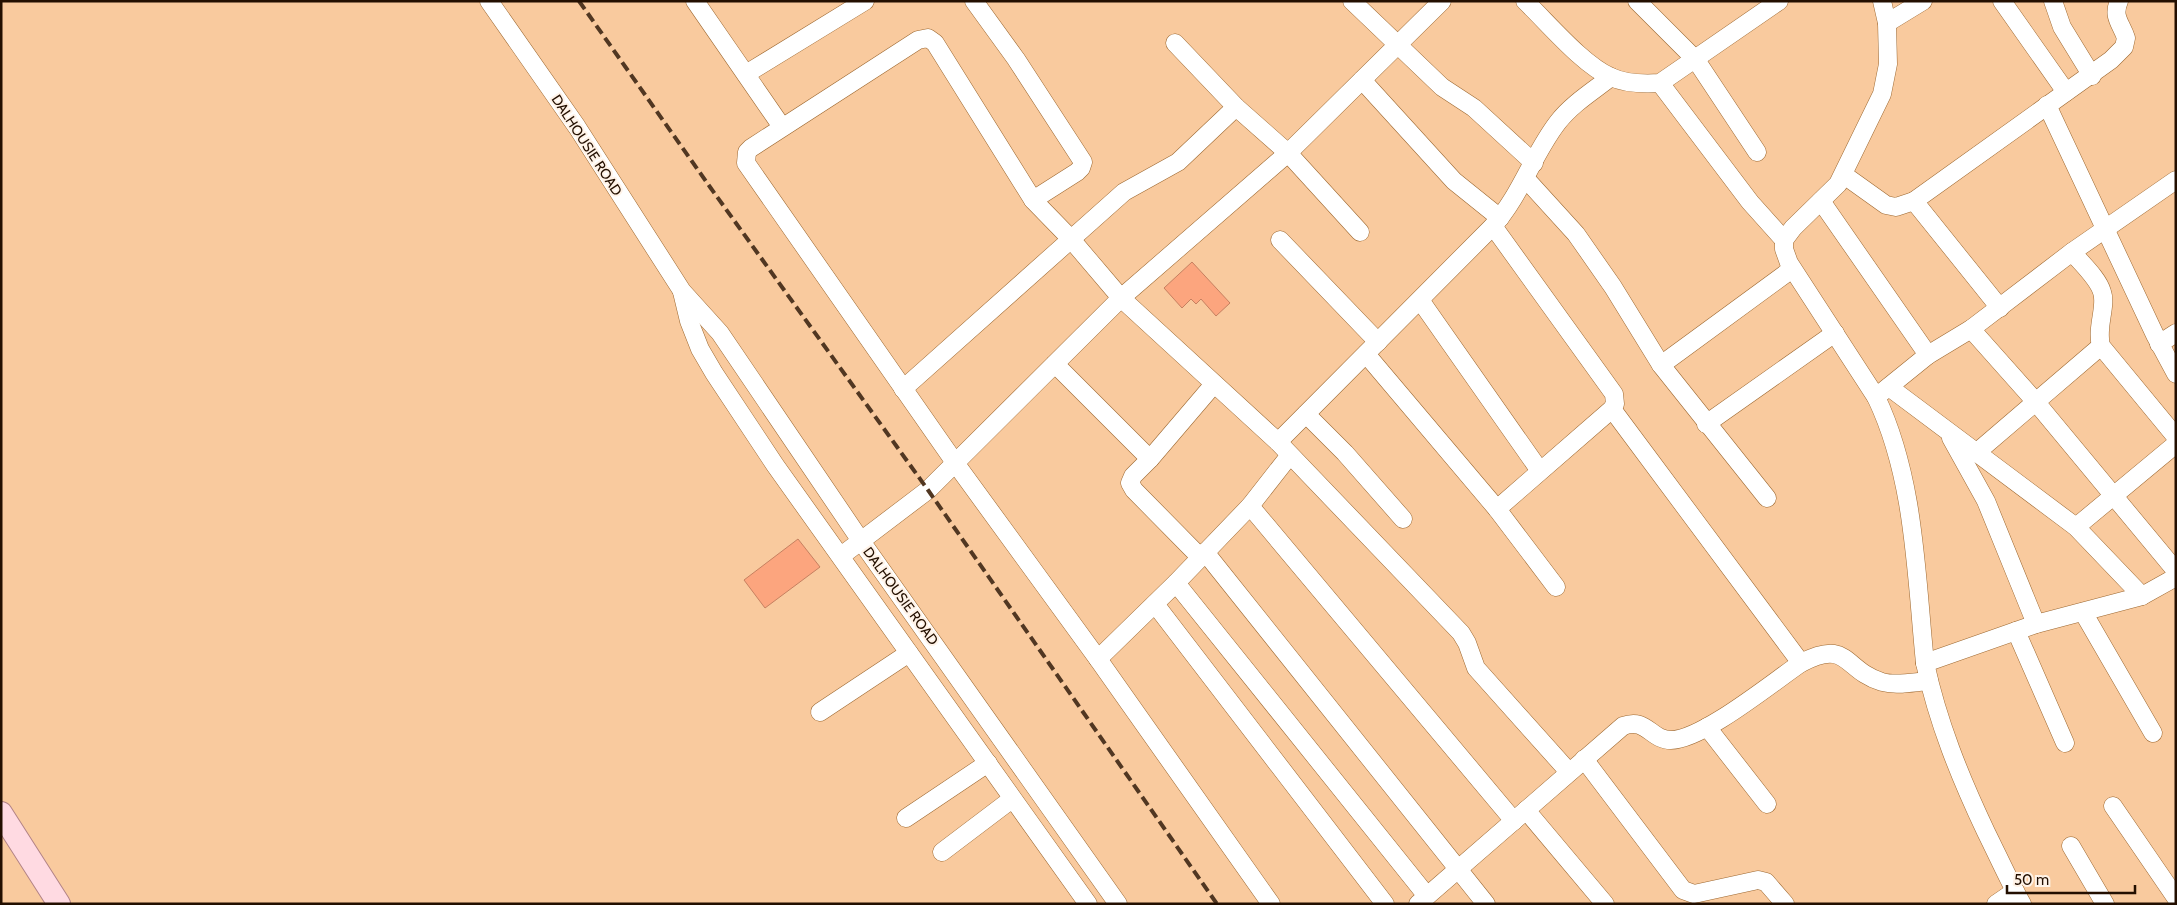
<svg xmlns="http://www.w3.org/2000/svg" width="2177" height="905" font-family="Cabin,sans-serif">
	<rect width="100%" height="100%" fill="#f9ca9e"/>
	<g fill="#fca57e" stroke="#c68060">
		<polygon points="1192,262 1230,303 1216,316 1201,299 1196,304 1191,299 1182,308 1164,288"/>
		<polygon points="798,539 820,567 765,608 744,580"/>
	</g>
	<g fill="none" stroke-linecap="round" stroke-linejoin="round">
		<defs>
			<g id="minor">
				<polyline points="489,1 577,127 682,291 720,333 861,541 1118,904"/>
				<polyline points="695,1 782,127"/>
				<polyline points="974,1 1016,59 1083,162 1081,168 1077,172 1033,200"/>
				<polyline points="1352,1 1442,87 1474,108 1534,163"/>
				<path d="M1525,1c23,22 58,64 86,76 15,7 33,7 49,6l119,-82"/>
				<polyline points="1637,1 1696,60 1757,152"/>
				<path d="M1882,1l5,22 1,41 -6,30 -44,90 -45,44 -9,12v9l5,14 87,134c39,81 40,178 49,266 13,60 35,114 61,169 12,24 23,49 36,72"/>
				<polyline points="2002,1 2066,92"/>
				<polyline points="2053,1 2062,27 2092,76"/>
				<polyline points="1887,23 1923,1"/>
				<polyline points="1175,43 1236,107 1288,153 1360,232"/>
				<polyline points="746,74 865,1"/>
				<polyline points="1362,80 1454,181 1500,218"/>
				<polyline points="1660,83 1750,202 1784,240"/>
				<polyline points="2047,105 2155,335 2176,374"/>
				<path d="M1844,175l42,30 10,2 18,-6 197,-141 13,-13 2,-9c-5,-15 -14,-21 -7,-37"/>
				<polyline points="1526,179 1576,234 1613,287 1661,365 1767,498"/>
				<polyline points="1821,201 1928,355"/>
				<polyline points="1914,201 2000,308"/>
				<polyline points="1493,226 1614,394 1615,404 1612,409 1497,509"/>
				<polyline points="1280,240 1378,342"/>
				<path d="M2072,252c9,11 26,26 30,40 5,14 -6,35 -1,54l75,91"/>
				<polyline points="682,292 689,321 700,349 714,373 775,465 1088,904"/>
				<polyline points="1420,300 1540,471"/>
				<polyline points="1971,329 2035,401 2176,571"/>
				<polyline points="2159,344 2176,333"/>
				<polyline points="1366,354 1497,509 1556,587"/>
				<polyline points="1055,364 1150,459"/>
				<polyline points="1661,365 1792,269"/>
				<polyline points="1889,387 2076,527 2142,596"/>
				<polyline points="903,389 1124,192 1178,162 1236,107"/>
				<polyline points="1876,397 1928,355 1971,329 2072,252 2176,180"/>
				<polyline points="1612,409 1801,663"/>
				<polyline points="1306,414 1345,453 1403,519"/>
				<polyline points="1706,424 1835,333"/>
				<polyline points="1951,438 1986,501 2036,624"/>
				<path d="M1278,442l215,-216c28,-31 40,-72 65,-104 14,-18 35,-31 53,-45"/>
				<polyline points="1976,453 2101,346"/>
				<polyline points="1250,506 1514,821"/>
				<polyline points="2076,527 2176,444"/>
				<polyline points="1205,552 1486,904"/>
				<polyline points="841,556 928,490 1121,298 1288,153 1442,1"/>
				<polyline points="1200,557 1134,490 1130,483 1133,476 1150,459 1214,384"/>
				<polyline points="1176,583 1427,896"/>
				<polyline points="1155,604 1385,904"/>
				<polyline points="2083,612 2153,733"/>
				<polyline points="2016,631 2065,743"/>
				<polyline points="1098,659 1176,583 1250,506 1290,455"/>
				<polyline points="1925,663 2036,624 2142,596 2176,577"/>
				<polyline points="820,712 909,653"/>
				<polyline points="1707,727 1767,804"/>
				<polyline points="1584,759 1683,890 1694,894 1758,880 1766,882 1785,904"/>
				<polyline points="2113,806 2176,898"/>
				<polyline points="1526,810 1605,904"/>
				<polyline points="906,818 988,763"/>
				<polyline points="2071,846 2105,904"/>
				<polyline points="942,852 1012,799"/>
				<polyline points="1271,904 1098,659 956,464 746,163 747,152 751,148 918,40 928,38 935,43 1033,200 1070,238 1121,298 1278,442 1461,633 1467,643 1476,668 1569,772"/>
				<path d="M1418,904l205,-178c24,-9 27,14 48,14 31,0 102,-58 130,-77 48,-25 42,7 81,19 14,4 32,0 47,-1"/>
				<polyline points="1996,904 2015,891"/>
			</g>
			<polyline id="major" points="1,813 59,904"/>
		</defs>
		<use href="#minor" stroke="#9d6830" stroke-width="19"/>
		<use href="#major" stroke="#b28386" stroke-width="24"/>
		<use href="#minor" stroke="#fff" stroke-width="18"/>
		<use href="#major" stroke="#ffdae2" stroke-width="22"/>
		<polyline stroke="#513722" stroke-width="4" stroke-dasharray="10 5" stroke-linecap="butt" points="579,1 710,187 928,490 1217,904"/>
	</g>
	<g text-anchor="middle" dominant-baseline="central" stroke-width="4" stroke-linejoin="round" paint-order="stroke">
		<g font-size="14" fill="#230f00" stroke="#fff3e8">
			<text transform="translate(587 145) rotate(57)">DALHOUSIE ROAD</text>
			<text transform="translate(901 596) rotate(54)">DALHOUSIE ROAD</text>
		</g>
	</g>
	<rect width="2177" height="905" fill="none" stroke="#230f00" stroke-width="5"/>
	<path d="M2007 885v8h128v-8" fill="none" stroke="#230f00" stroke-width="2.5"/>
	<text x="2014" y="885" font-size="15" fill="#230f00" stroke="#fff3e8" stroke-width="4" paint-order="stroke">50 m</text>
</svg>
